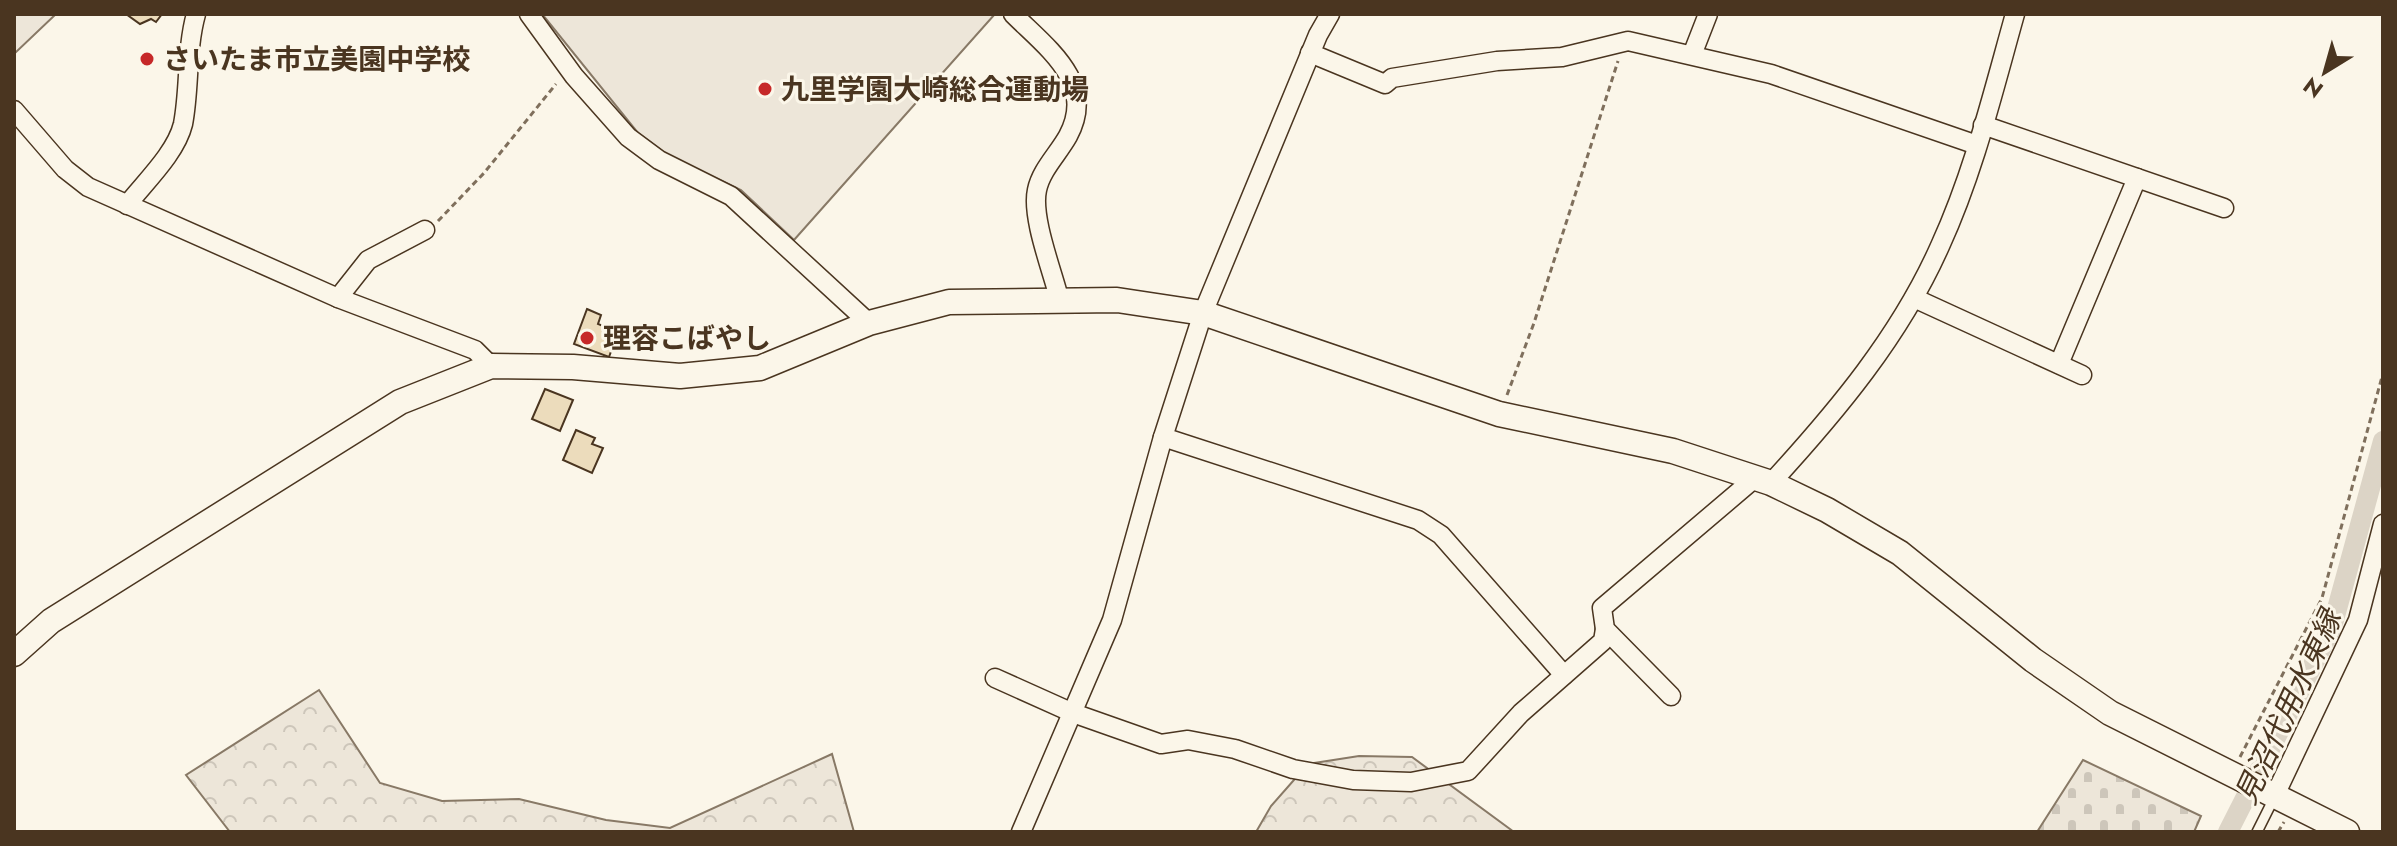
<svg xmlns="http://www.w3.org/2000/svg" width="2397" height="846" font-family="Jost,'Noto Sans JP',sans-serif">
	<defs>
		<pattern id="forest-crowns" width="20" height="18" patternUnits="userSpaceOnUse" patternTransform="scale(2)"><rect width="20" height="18" fill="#ede6d9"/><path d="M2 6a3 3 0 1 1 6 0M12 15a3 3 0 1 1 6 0" fill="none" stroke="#cdc6ba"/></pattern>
		<pattern id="cemetery-stones" width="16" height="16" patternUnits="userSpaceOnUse" patternTransform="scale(2)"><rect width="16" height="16" fill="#ede6d9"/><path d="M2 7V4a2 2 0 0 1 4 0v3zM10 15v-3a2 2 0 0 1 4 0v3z" fill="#cdc6ba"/></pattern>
	</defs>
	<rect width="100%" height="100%" fill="#fbf6e9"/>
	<g fill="url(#forest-crowns)" stroke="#887966" stroke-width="2">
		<polygon points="319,690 380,783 442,801 519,799 606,820 670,828 832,754 854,832 230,832 186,775"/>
		<polygon points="1359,756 1412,757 1514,832 1256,832 1271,806 1308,764"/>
	</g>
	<polygon fill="url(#cemetery-stones)" stroke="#887966" stroke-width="2" points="2083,760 2201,816 2194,832 2037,832"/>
	<g fill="#ede6d9" stroke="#887966" stroke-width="2">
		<polygon points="14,14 56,14 14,54"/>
		<polygon points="542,14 995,14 794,240 741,190 669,156 638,133"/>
	</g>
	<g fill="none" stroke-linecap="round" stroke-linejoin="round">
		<polyline stroke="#dcd4c6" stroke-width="20" points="2228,832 2332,627 2383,441"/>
	</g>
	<g fill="#ecdcbc" stroke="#4a3520" stroke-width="2">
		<polygon points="126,14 162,14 156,22 151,19 140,24"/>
		<polygon points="587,309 601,315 598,324 618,332 609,357 574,344"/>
		<polygon points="545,389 573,400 560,431 532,419"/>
		<polygon points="576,430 595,438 592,444 603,448 592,473 563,460"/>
	</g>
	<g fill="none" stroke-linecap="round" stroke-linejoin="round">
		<defs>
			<polyline id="lane" points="2257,832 2275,796"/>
			<g id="street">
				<polyline points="529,14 574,76 628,137 659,160 731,196 869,323"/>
				<path d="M1013,14c34,34 84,69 55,122 -10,18 -27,34 -31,54 -6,27 15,80 22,108"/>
				<polyline points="1310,53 1385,84 1392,78 1497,61 1562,57 1628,41 1771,74 1977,145"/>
				<polyline points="1692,55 1708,14"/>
				<polyline points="14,110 65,169 88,187 338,298 475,350 491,366"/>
				<polyline points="1983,125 2224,208"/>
				<path d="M127,205c18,-23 49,-52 56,-81 7,-36 3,-74 13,-110"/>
				<polyline points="338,298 368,260 425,230"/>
				<polyline points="1914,298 2082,375"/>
				<polyline points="2059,364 2137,178"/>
				<polyline points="1163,437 1418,520 1441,535 1564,675"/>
				<path d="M1771,483c66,-72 129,-147 169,-237 34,-74 53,-154 75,-232"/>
				<polyline points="995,678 1073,713 1161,744 1188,740 1235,749 1293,769 1353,780 1411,782 1468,771 1521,713 1603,641 1605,629"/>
				<polyline points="1671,696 1605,629 1602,608 1755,478"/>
				<polyline points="2276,793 2358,620 2383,524"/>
				<polyline points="1021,832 1112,620 1163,437 1203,313 1318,35 1330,14"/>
			</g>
			<polyline id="secondary" points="14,654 51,621 400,402 491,366 573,367 680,376 760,368 869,323 949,302 1117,300 1203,313 1499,414 1673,451 1771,483 1827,510 1900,553 2033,660 2110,713 2347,832"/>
		</defs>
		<use href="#lane" stroke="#4a3520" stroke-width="12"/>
		<use href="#street" stroke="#4a3520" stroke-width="21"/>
		<use href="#secondary" stroke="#4a3520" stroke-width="27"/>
		<g stroke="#7f6f5c" stroke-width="3" stroke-dasharray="6 4" stroke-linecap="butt">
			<polyline points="438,221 484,173 556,84"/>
			<polyline points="1507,395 1534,323 1618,61"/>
			<polyline points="2240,757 2322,598 2383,373"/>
			<polyline points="2278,832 2284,822"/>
		</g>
		<use href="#lane" stroke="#fbf6e9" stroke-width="9"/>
		<use href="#street" stroke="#fbf6e9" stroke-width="18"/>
		<use href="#secondary" stroke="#fbf6e9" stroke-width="24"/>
	</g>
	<g fill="#c62828" stroke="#fbf6e9" stroke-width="3">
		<circle cx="147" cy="59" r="8"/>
		<circle cx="765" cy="89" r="8"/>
		<circle cx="587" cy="338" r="8"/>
	</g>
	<g text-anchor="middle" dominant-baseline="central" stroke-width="6" stroke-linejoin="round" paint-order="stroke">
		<g font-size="28" font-weight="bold" fill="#4a3520" stroke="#fbf6e9" text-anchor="start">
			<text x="163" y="59">さいたま市立美園中学校</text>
			<text x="781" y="89">九里学園大崎総合運動場</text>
			<text x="603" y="338">理容こばやし</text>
		</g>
		<g font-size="30" font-style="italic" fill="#4a3520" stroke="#fbf6e9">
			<text transform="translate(2288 707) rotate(-65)">見沼代用水東縁</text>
		</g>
	</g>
	<rect width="2397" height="846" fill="none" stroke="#4a3520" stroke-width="32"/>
	<g transform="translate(2325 72) rotate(217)" stroke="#fbf6e9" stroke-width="6" paint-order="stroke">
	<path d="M0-6L14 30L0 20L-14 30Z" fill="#4a3520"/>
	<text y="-12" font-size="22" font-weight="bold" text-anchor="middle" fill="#4a3520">N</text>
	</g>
</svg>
